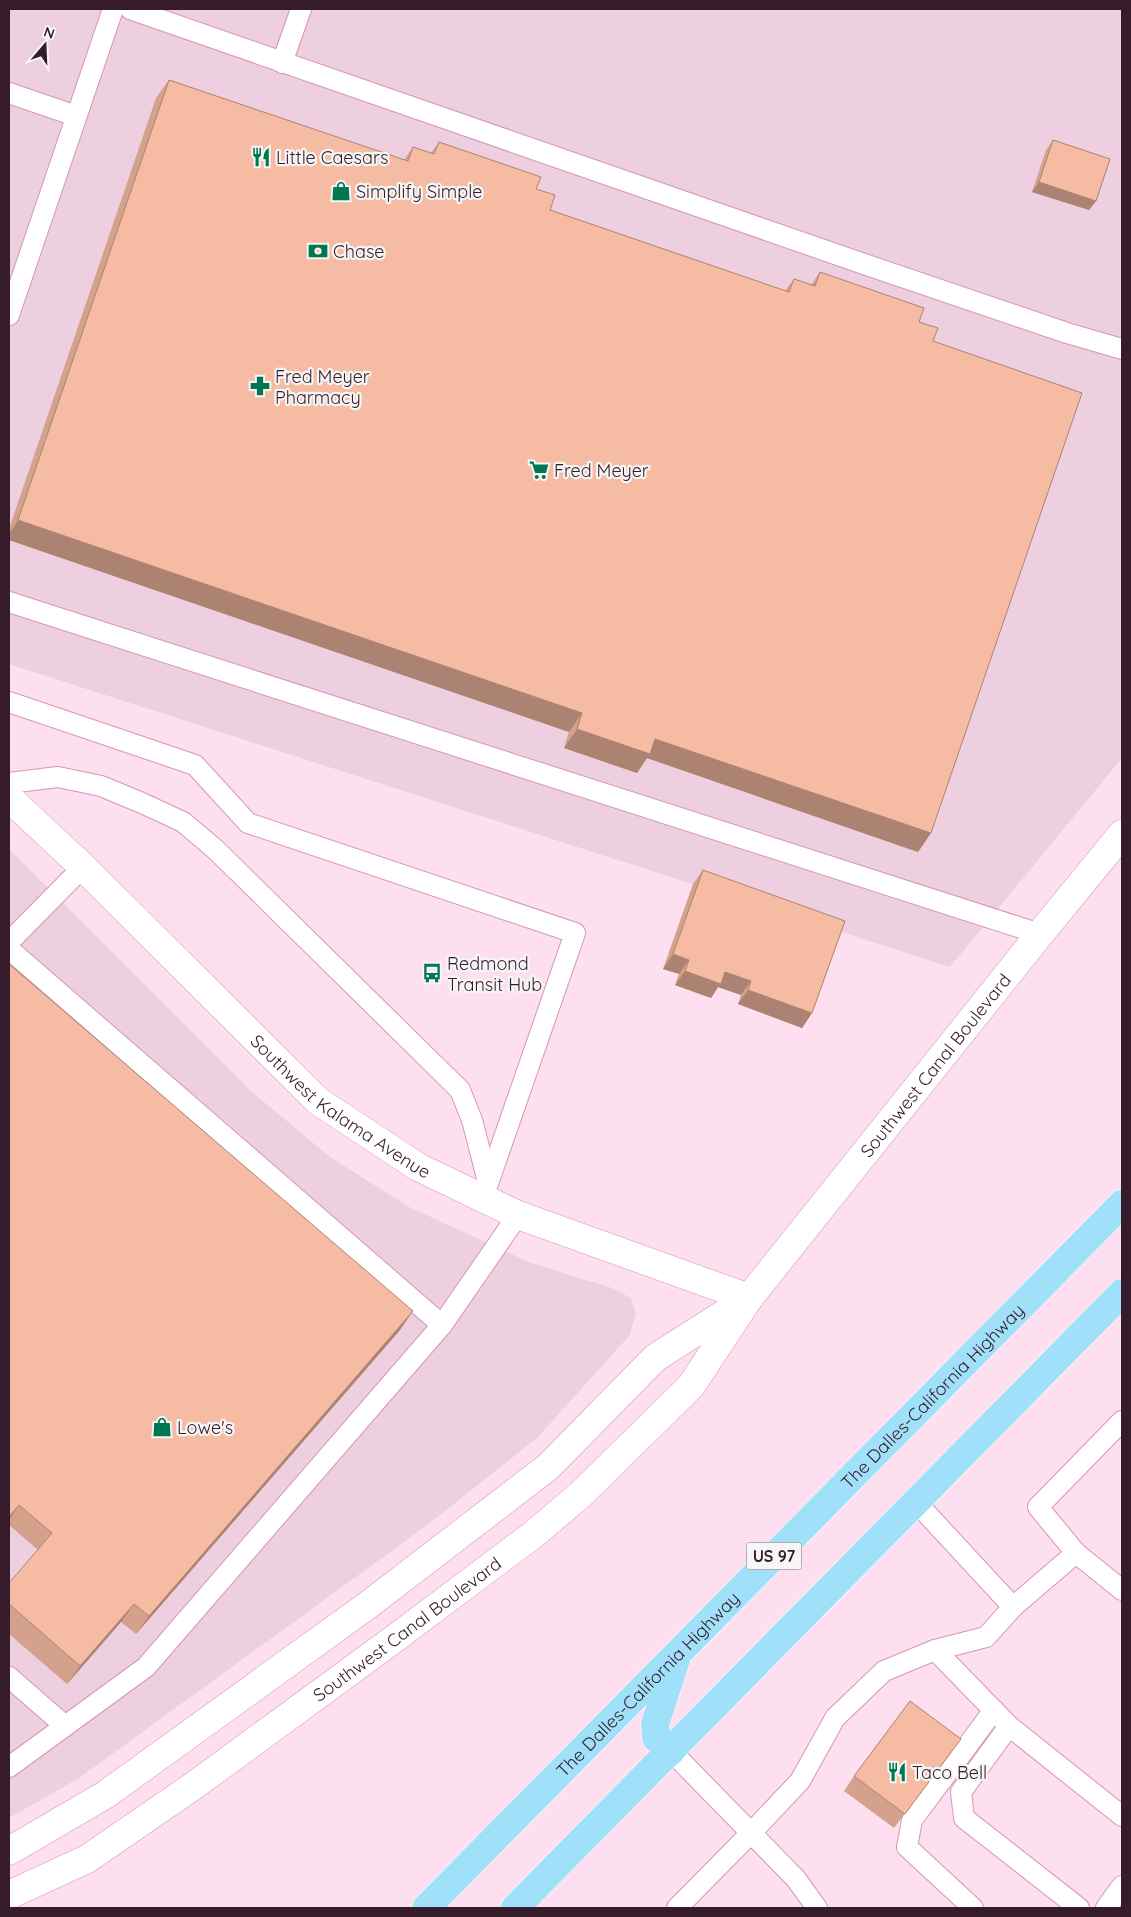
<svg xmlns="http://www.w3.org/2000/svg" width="1131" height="1917" font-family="Quicksand,sans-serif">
	<rect width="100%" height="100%" fill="#fddfef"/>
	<g fill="#eecfdf">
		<polygon points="9,9 1122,9 1122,758 950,967 9,664"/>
		<polygon points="9,849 253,1093 330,1157 409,1207 531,1263 612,1288 631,1298 636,1314 629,1336 537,1438 426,1526 79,1778 9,1818"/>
	</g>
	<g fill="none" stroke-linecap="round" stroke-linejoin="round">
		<defs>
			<g id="service">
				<polyline points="130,9 864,264 1067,333 1122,349"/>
				<polyline points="282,63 301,9"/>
				<polyline points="9,93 76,116"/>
				<polyline points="9,315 113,9"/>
				<polyline points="9,602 1040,934"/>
				<polyline points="9,702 195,765 248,823 575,933 483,1198"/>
				<polyline points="9,783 58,777 101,786 142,803 183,822 215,849 460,1090 472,1120 488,1182"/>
				<polyline points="9,942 83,867"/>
				<polyline points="9,949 442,1325"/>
				<polyline points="1076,1553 1122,1590"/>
				<polyline points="1013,1607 1076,1553 1038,1507 1122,1421"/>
				<polyline points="935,1650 1009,1726 1122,1816"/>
				<polyline points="9,1677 65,1726"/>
				<polyline points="1009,1726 961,1792 964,1818 1079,1908"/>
				<polyline points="671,1751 796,1879 817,1908"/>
				<polyline points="9,1767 146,1667 442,1325 518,1215"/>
				<polyline points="677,1908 751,1833 800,1781 835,1718 884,1671 935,1650 986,1637 1013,1607 915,1501"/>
				<polyline points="973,1908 907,1847 912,1820 994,1710"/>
				<polyline points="1106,1908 1122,1886"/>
			</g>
			<g id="tertiary">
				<path id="s1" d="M9,798l74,69 235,234 100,66 100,48 231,83"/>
			</g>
			<g id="secondary">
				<polyline points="9,1851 105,1795 368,1605 548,1467 655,1358 741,1303"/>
				<path id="s2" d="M9,1895l78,-36 105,-72 198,-145 144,-108 46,-39 111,-109 58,-88 291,-364 82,-100"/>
			</g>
			<g id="trunk">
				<polyline points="671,1751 656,1738 655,1724 676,1660"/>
				<path id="s3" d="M426,1908l696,-704"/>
				<path d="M515,1908c203,-204 404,-411 607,-615"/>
			</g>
		</defs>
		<use href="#service" stroke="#d794bb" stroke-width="22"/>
		<use href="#tertiary" stroke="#d794bb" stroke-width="29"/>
		<use href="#secondary" stroke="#d794bb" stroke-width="29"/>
		<use href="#trunk" stroke="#fff" stroke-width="29"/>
		<use href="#service" stroke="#fff" stroke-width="20"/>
		<use href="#tertiary" stroke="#fff" stroke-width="28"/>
		<use href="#secondary" stroke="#fff" stroke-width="28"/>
		<use href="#trunk" stroke="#a0e0f8" stroke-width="28"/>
	</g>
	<g fill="#d4a18c">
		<polygon points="169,80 404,160 413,147 431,153 439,142 536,189 550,210 785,291 794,279 811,285 820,272 919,322 933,341 931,833 918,852 647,758 637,773 564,748 569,732 9,540 9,529 156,98"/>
		<polygon points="1053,140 1096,201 1089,210 1032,192 1046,150"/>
		<polygon points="703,870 812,1013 802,1028 738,1004 741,995 718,987 711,998 675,985 679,974 663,969 693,884"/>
		<polygon points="9,964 400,1330 136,1634 121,1622 67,1684 9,1634 9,1583 38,1550 9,1525"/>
		<polygon points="951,1753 894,1828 844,1791 854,1776"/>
	</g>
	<g fill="#ac8372">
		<polygon points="1039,182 1096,201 1089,210 1032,192"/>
		<polygon points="18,520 582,713 569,732 9,540 9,534"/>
		<polygon points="577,729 655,739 931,833 918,852 647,758 637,773 564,748"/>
		<polygon points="673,954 689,960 679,974 663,969"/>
		<polygon points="685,971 725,972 751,981 741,995 718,987 711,998 675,985"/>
		<polygon points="748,990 812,1013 802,1028 738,1004"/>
		<polygon points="413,1311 400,1330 136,1634 149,1616"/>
		<polygon points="19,1505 9,1520 9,1517"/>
		<polygon points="134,1604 121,1622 67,1684 80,1666"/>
	</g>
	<g fill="#f6bba3" stroke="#ac8372">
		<polygon points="169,80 408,161 413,147 434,154 439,142 541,177 536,189 555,195 550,210 789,292 794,279 815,286 820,272 924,308 919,322 938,328 933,341 1082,393 931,833 655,739 650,754 577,729 582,713 18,520"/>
		<polygon points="1053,140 1110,159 1096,201 1039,182"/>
		<polygon points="703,870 845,921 812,1013 748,990 751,981 725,972 721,984 685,971 689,960 673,954"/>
		<polygon points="9,964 413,1311 149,1616 134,1604 80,1666 9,1604 9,1583 52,1533 19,1505 9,1517"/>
		<polygon points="910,1701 961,1739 905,1814 854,1776"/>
	</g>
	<defs>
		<symbol id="restaurant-bare" viewBox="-9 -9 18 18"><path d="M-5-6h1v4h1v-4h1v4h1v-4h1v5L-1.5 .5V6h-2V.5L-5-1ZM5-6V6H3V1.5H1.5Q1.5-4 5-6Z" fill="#007753" stroke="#f6f6f6" stroke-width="2.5" paint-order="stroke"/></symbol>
		<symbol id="shop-bare" viewBox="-9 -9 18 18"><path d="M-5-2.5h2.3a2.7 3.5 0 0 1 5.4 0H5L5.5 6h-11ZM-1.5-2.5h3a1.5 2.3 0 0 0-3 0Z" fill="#007753" stroke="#f6f6f6" stroke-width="2.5" paint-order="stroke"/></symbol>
		<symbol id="bank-bare" viewBox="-9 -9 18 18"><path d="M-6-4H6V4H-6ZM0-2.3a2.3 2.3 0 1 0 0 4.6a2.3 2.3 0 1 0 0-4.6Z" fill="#007753" stroke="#f6f6f6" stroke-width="2.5" paint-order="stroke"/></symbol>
		<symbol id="pharmacy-bare" viewBox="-9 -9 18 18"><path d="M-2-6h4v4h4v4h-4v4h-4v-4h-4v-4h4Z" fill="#007753" stroke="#f6f6f6" stroke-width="2.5" paint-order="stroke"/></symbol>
		<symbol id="supermarket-bare" viewBox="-9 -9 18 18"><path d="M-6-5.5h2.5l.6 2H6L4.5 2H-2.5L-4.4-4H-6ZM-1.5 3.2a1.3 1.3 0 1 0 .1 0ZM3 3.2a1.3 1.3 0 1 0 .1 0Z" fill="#007753" stroke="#f6f6f6" stroke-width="2.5" paint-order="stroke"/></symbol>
		<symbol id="bus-bare" viewBox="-9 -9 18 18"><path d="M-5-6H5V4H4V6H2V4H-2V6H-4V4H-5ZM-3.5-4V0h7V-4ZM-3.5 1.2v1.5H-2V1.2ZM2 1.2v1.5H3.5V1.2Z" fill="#007753" stroke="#f6f6f6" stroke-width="2.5" paint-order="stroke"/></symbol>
	</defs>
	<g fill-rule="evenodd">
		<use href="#restaurant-bare" x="247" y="143" width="28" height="28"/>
		<use href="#shop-bare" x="327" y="177" width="28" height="28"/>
		<use href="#bank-bare" x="304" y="237" width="28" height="28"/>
		<use href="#pharmacy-bare" x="246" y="372" width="28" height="28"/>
		<use href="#supermarket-bare" x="525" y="456" width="28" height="28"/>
		<use href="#bus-bare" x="418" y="959" width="28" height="28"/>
		<use href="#shop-bare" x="148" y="1413" width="28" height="28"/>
		<use href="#restaurant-bare" x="883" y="1758" width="28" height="28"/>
	</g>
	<g text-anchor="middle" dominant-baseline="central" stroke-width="4.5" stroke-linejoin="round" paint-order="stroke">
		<rect fill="#f6f6f6" stroke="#705d68" stroke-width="1" x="746.5" y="1542.5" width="55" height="27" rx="4"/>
		<g font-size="16" font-weight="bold" fill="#361c2b">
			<text x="774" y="1556">US 97</text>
		</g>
		<g font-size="18" fill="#361c2b" stroke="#f6f6f6" text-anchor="start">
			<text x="276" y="157">Little Caesars</text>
			<text x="356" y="191">Simplify Simple</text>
			<text x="333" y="251">Chase</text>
			<text x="275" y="376">Fred Meyer<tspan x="275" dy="21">Pharmacy</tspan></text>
			<text x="554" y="470">Fred Meyer</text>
			<text x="447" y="963">Redmond<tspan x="447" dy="21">Transit Hub</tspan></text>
			<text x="177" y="1427">Lowe's</text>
			<text x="912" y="1772">Taco Bell</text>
		</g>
		<g font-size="18" fill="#361c2b" stroke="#f6f6f6">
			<text stroke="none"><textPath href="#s2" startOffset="1258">Southwest Canal Boulevard</textPath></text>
			<text stroke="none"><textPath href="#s1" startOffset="454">Southwest Kalama Avenue</textPath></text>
			<text stroke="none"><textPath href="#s3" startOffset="720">The Dalles-California Highway</textPath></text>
			<text stroke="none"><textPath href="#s2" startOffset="480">Southwest Canal Boulevard</textPath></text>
			<text stroke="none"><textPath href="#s3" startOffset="315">The Dalles-California Highway</textPath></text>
		</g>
	</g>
	<rect width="1131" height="1917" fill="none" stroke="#361c2b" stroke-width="20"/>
	<g transform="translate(45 45) rotate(19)" stroke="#f6f6f6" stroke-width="4" paint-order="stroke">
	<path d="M0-4L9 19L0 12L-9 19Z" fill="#361c2b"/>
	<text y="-8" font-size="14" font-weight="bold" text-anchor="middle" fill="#361c2b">N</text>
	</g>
</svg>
